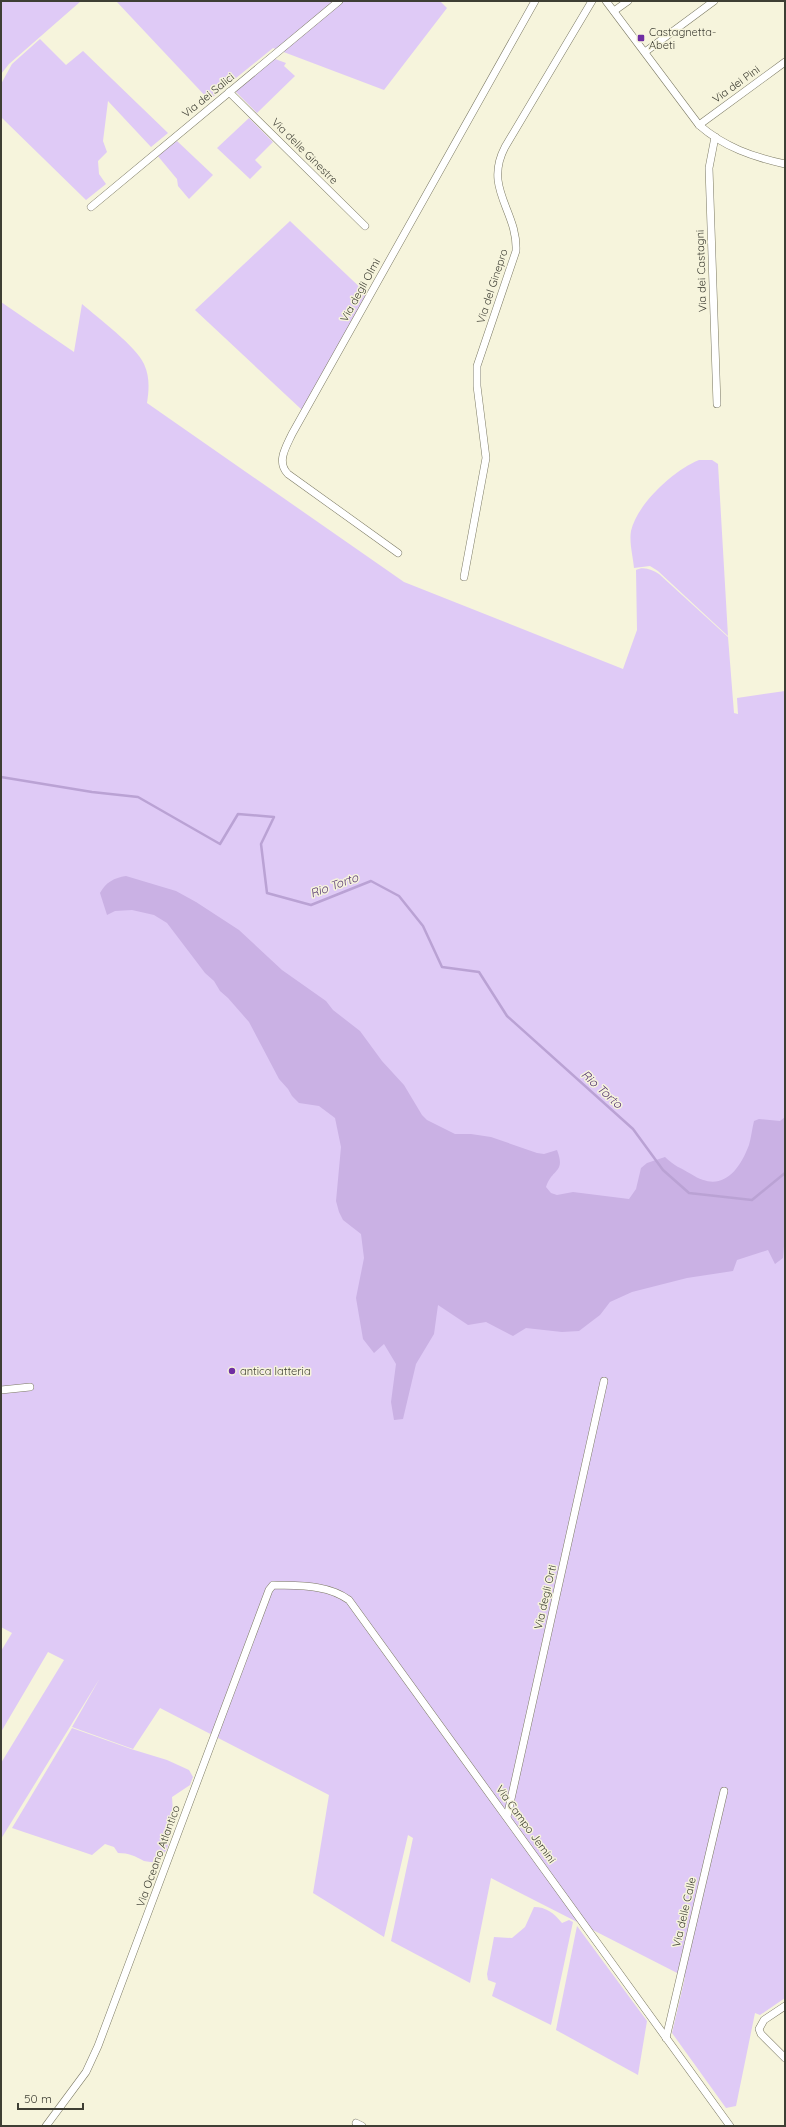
<svg xmlns="http://www.w3.org/2000/svg" width="786" height="2127" font-family="Quicksand,sans-serif">
	<rect width="100%" height="100%" fill="#f6f4dc"/>
	<g fill="#dfcaf6">
		<polygon points="1,1 81,1 9,64 1,74"/>
		<polygon points="116,1 440,1 447,8 384,90 273,48 209,100"/>
		<polygon points="40,39 66,65 83,51 168,133 151,147 108,101 103,141 107,152 98,161 99,174 106,184 86,200 1,117 1,84 12,64"/>
		<polygon points="275,59 286,63 284,66 295,76 257,113 235,91"/>
		<polygon points="249,118 273,142 255,160 262,167 250,179 217,148"/>
		<polygon points="177,141 213,175 189,199 178,186 177,179 157,155"/>
		<polygon points="290,221 368,295 302,410 195,310"/>
		<path d="M1,302l73,50 8,-48c16,14 54,42 62,60 6,13 5,26 3,39l257,179 219,87 14,-39 -1,-60c8,-4 16,0 23,4l69,63 6,76 4,1 -1,-16 48,-7v1307l-25,17 -5,-2 -19,93 -10,2 -54,-75 13,-56 -194,-99 -21,105 -79,-42 22,-103 -5,-3 -24,102 -71,-44 16,-98 -169,-87 -27,41 -61,-22 28,-49 -99,161v-76l63,-103 -16,-8 -47,80v-81l11,-18 -11,-6z"/>
		<path d="M699,460h13l6,4 10,172 -70,-65 -8,-5 -16,2c-1,-11 -5,-26 -3,-37 6,-27 43,-61 68,-71z"/>
		<path d="M72,1728l59,21 36,11 22,10 4,7 -3,8 -18,12 1,15 -6,11 5,7 -5,19 -10,14c-4,-1 -9,-1 -13,-2 -9,-5 -15,-8 -26,-8l-4,-6 -9,-3 -13,11 -80,-27z"/>
		<path d="M534,1907c12,0 20,6 28,16l7,-3 4,2 -22,103 -59,-29 4,-13 -8,-3 -1,-6 7,-37 18,1 13,-11z"/>
		<polygon points="577,1926 647,2021 638,2075 556,2030"/>
	</g>
	<path fill="#cab1e4" d="M126,876l50,15 20,11 43,28 43,40 44,31 7,9 27,21 22,30 22,24 18,30 5,5 28,14h16l20,3 46,16 7,1 13,-4c9,23 -5,18 -11,37l5,6 6,2 16,-3 56,7 7,-10 5,-21 6,-5 18,-6c9,9 16,11 26,17 29,19 47,0 58,-29 2,-7 3,-16 5,-24l5,-2 21,2 5,-4v117l-2,24 -8,6 -7,-14 -31,10 -4,11 -46,7 -55,14 -22,10 -10,13 -21,16 -17,1 -36,-4 -13,8 -27,-14 -18,3 -30,-20 -4,29 -18,30 -13,55 -9,1 -3,-18 5,-38 -12,-20 -10,9 -11,-14 -7,-41 8,-40 -3,-24 -18,-14 -4,-8 -3,-11 5,-54 -6,-29 -16,-12 -20,-3 -7,-7 -4,-7 -9,-10 -30,-57 -21,-24 -8,-7 -6,-10 -9,-8 -38,-50 -13,-8 -22,-5 -17,1 -8,4 -7,-22c6,-11 14,-15 26,-17z"/>
	<g fill="none" stroke-linecap="round" stroke-linejoin="round">
		<polyline stroke="#baa2d4" stroke-width="2.5" points="1,777 92,792 138,797 220,844 238,814 274,817 261,844 267,893 311,905 371,881 399,896 423,926 442,967 479,972 507,1016 633,1129 663,1170 689,1193 752,1200 785,1173"/>
		<defs>
			<g id="minor">
				<path d="M606,1l93,124c25,22 54,32 86,39"/>
				<polyline points="614,11 628,1"/>
				<polyline points="645,52 714,1"/>
				<polyline points="229,92 365,226"/>
				<polyline points="699,125 785,62"/>
				<polyline points="715,137 709,168 717,404"/>
				<polyline points="91,207 339,1"/>
				<path d="M398,553l-110,-79c-12,-12 -2,-27 4,-40l243,-433"/>
				<path d="M464,577l22,-119 -9,-72v-20l39,-115c2,-40 -33,-62 -11,-104l87,-146"/>
				<polyline points="1,1390 30,1387"/>
				<polyline points="507,1817 604,1381"/>
				<polyline points="785,2006 764,2020 759,2029 761,2034 785,2058"/>
				<polyline points="666,2038 724,1791"/>
				<polyline points="356,2123 362,2126"/>
				<path d="M46,2126l40,-54 12,-26 171,-456 4,-5c26,1 54,-1 76,15l381,526"/>
			</g>
		</defs>
		<use href="#minor" stroke="#7b7963" stroke-width="8"/>
		<use href="#minor" stroke="#fff" stroke-width="7"/>
	</g>
	<g fill="#702ea2" stroke="#f6f4dc" stroke-width="1.5">
		<rect x="637" y="34" width="8" height="8" rx="2"/>
		<circle cx="232" cy="1371" r="4"/>
	</g>
	<g text-anchor="middle" dominant-baseline="central" stroke-width="3" stroke-linejoin="round" paint-order="stroke">
		<g font-size="11" fill="#3e3e34" stroke="#f6f4dc" text-anchor="start">
			<text x="649" y="32">Castagnetta-<tspan x="649" dy="13">Abeti</tspan></text>
			<text x="240" y="1371">antica latteria</text>
		</g>
		<g font-size="11" fill="#3e3e34" stroke="#f6f4dc">
			<text transform="translate(736 84) rotate(-36)">Via dei Pini</text>
			<text transform="translate(208 95) rotate(-39)">Via dei Salici</text>
			<text transform="translate(305 151) rotate(45)">Via delle Ginestre</text>
			<text transform="translate(701 271) rotate(-92)">Via dei Castagni</text>
			<text transform="translate(492 286) rotate(-72)">Via del Ginepro</text>
			<text transform="translate(360 290) rotate(-61)">Via degli Olmi</text>
			<text transform="translate(545 1597) rotate(-77)">Via degli Orti</text>
			<text transform="translate(526 1824) rotate(54)">Via Campo Jemini</text>
			<text transform="translate(158 1856) rotate(-70)">Via Oceano Atlantico</text>
			<text transform="translate(684 1912) rotate(-77)">Via delle Calle</text>
		</g>
		<g font-size="12" font-style="italic" fill="#52316f" stroke="#f6f4dc">
			<text transform="translate(334 885) rotate(-20)">Rio Torto</text>
			<text transform="translate(602 1089) rotate(42)">Rio Torto</text>
		</g>
	</g>
	<rect width="786" height="2127" fill="none" stroke="#3e3e34" stroke-width="4"/>
	<path d="M18 2103v6h65v-6" fill="none" stroke="#3e3e34" stroke-width="2"/>
	<text x="24" y="2103" font-size="12" fill="#3e3e34" stroke="#f6f4dc" stroke-width="3" paint-order="stroke">50 m</text>
</svg>
